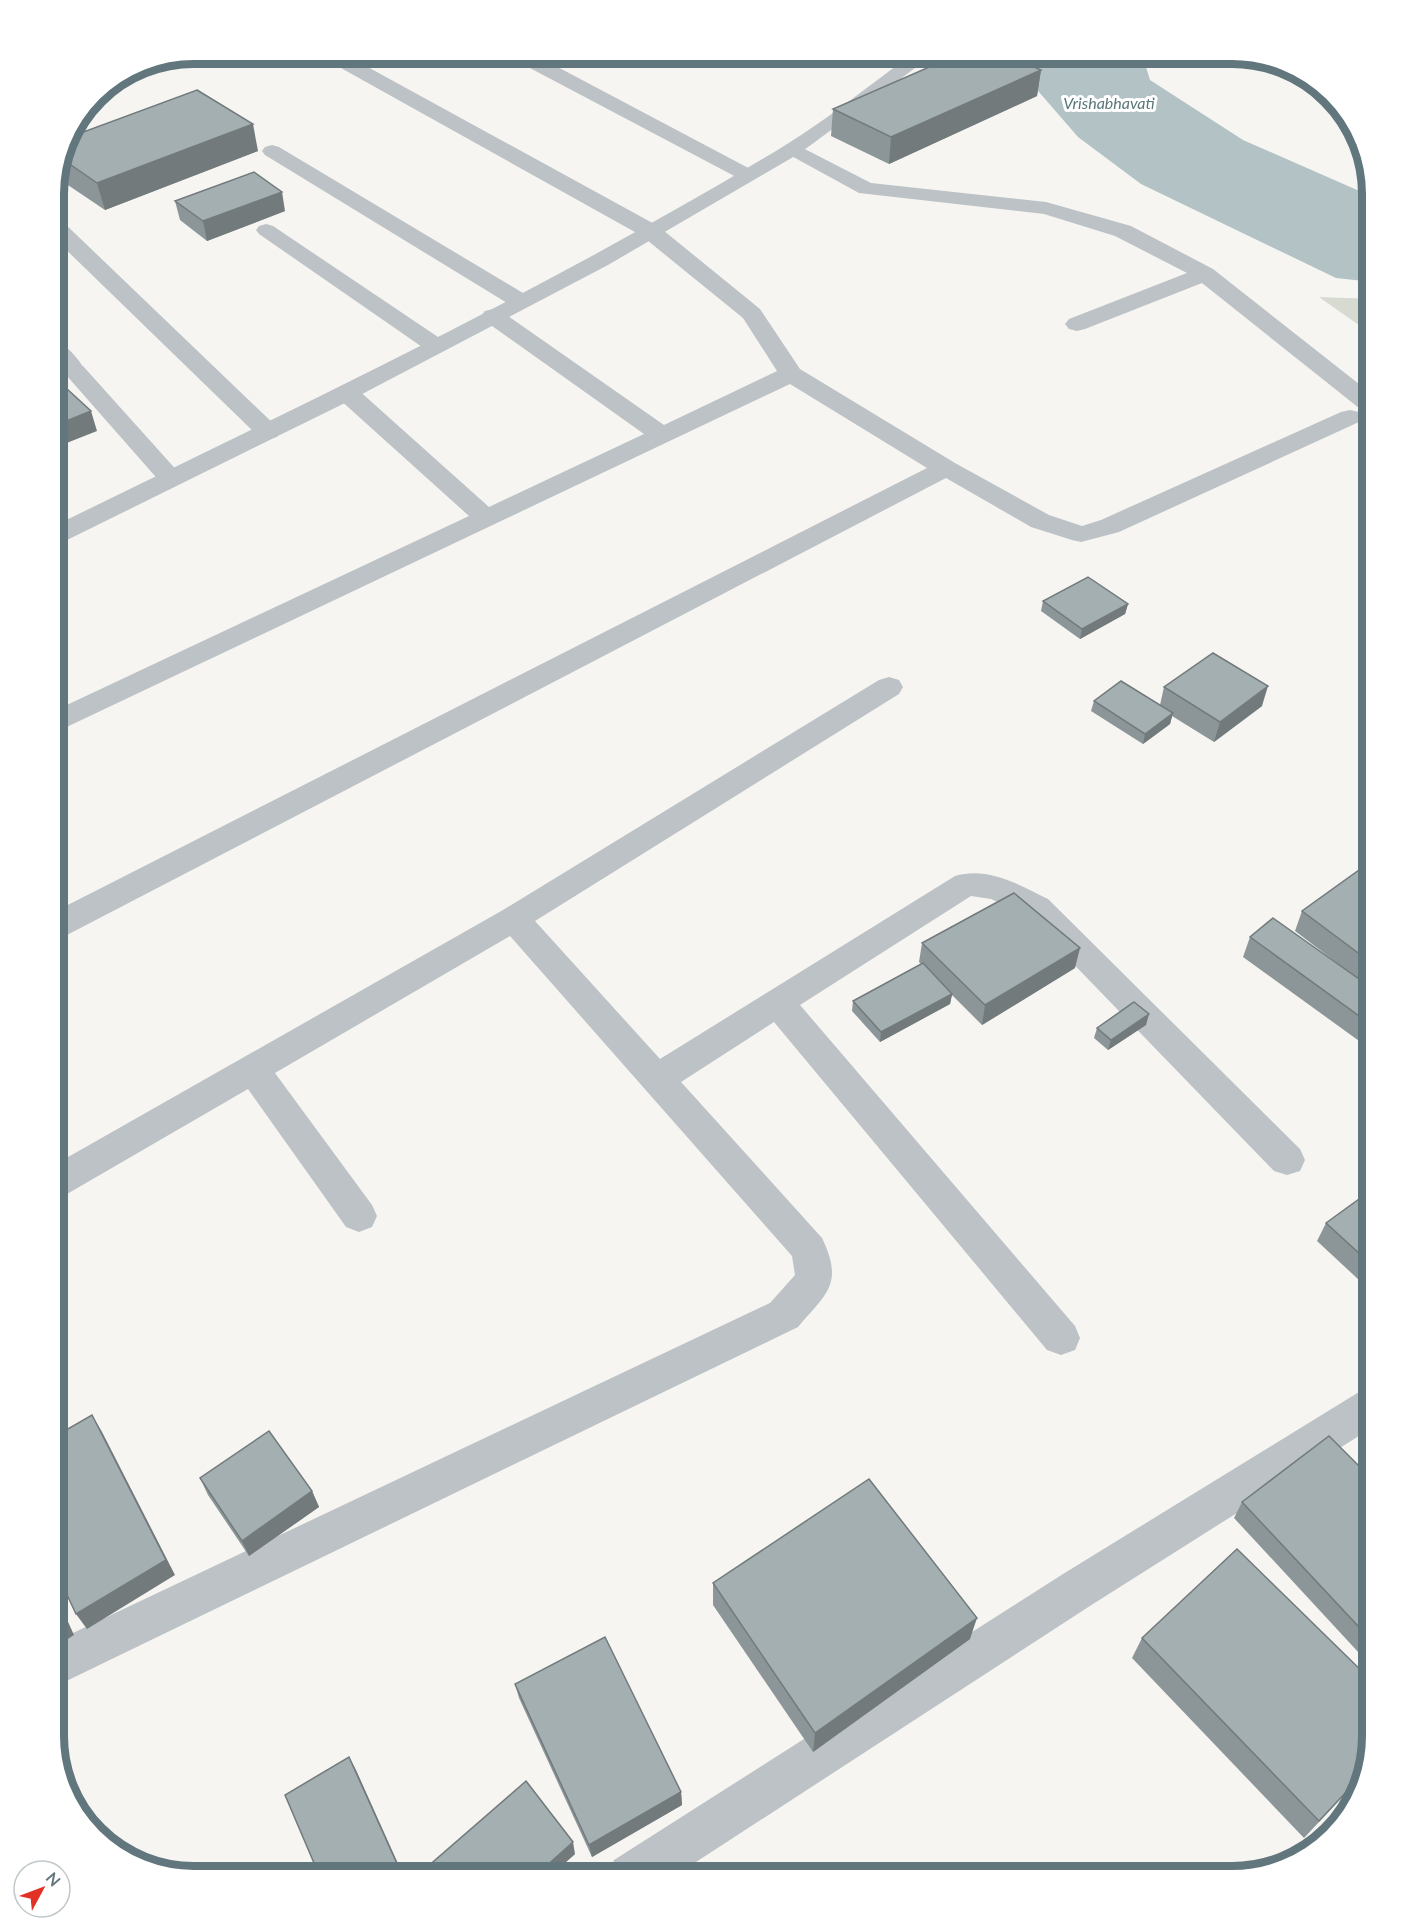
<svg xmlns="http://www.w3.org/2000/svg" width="1427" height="1931" font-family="Lato,sans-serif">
	<rect width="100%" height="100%" fill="#f6f5f2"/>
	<polygon fill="#d6dad1" points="1319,297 1373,299 1373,335"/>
	<polygon fill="#b3c3c5" points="1006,54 1142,54 1150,80 1243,140 1373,197 1373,282 1336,278 1141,184 1078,137"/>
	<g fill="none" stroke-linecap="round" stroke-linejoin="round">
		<g fill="#bcc2c5" fill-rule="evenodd">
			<polygon points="272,145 279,147 528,296 531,301 528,306 520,308 512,306 265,155 262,151 265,147"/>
			<polygon points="266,224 273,226 444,341 447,346 444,351 436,353 428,351 259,234 256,230 259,226"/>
			<path d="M54,340c13,4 25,20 32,31l-3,5c-15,4 -19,-4 -29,-15z"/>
		</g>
		<g fill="#bcc2c5" fill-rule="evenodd">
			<polygon points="320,54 344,54 658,226 760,309 800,369 955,463 1049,515 1082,526 1101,520 1341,412 1350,410 1359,412 1362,417 1359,422 1119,532 1081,542 1072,540 1031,527 946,478 65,936 54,939 54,912 927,468 790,384 54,733 54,711 469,516 338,398 335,393 338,388 347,386 356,388 489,507 644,434 485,321 481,316 485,311 493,309 501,311 664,425 777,371 743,318 642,236 323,58"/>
			<polygon points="509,54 533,54 754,171 757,175 754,179 747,181 740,179 511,58"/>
			<polygon points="793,143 871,183 1046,202 1131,226 1213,269 1373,395 1373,414 1364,412 1202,283 1085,329 1077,331 1069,329 1065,324 1069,319 1187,273 1115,236 1044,214 859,193 786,153 783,149 786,145"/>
			<polygon points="54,220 62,221 277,427 280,432 277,437 268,439 259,437 54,238"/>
			<polygon points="75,364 83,366 180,474 184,479 180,484 171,487 162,484 67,376 63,371 67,366"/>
			<path d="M889,677l10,3 4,7 -4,7 -364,227 125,138 295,-183c32,-10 65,9 93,23l252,250 5,11 -5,11 -13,4 -13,-4 -248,-256 -35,-16 -20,-3 -171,109 275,321 5,12 -5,12 -14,5 -14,-5 -273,-328 -93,60 141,156c22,46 5,55 -24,89l-744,360v-45l716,-339 25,-28 -3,-19 -282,-320 -235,137 97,132 5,11 -5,11 -13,5 -13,-5 -98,-138 -181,105 -13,4v-33l449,-255 376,-230z"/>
			<polygon points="1373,1387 1373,1427 1093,1604 673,1877 608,1877 614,1860 1063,1574 1359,1392"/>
		</g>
		<path fill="#bcc2c5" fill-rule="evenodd" d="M912,54h22l-134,99 -192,112 -263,138 -282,139 -9,2v-18c246,-120 496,-238 730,-380 44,-27 86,-61 128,-92z"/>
	</g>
	<g fill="#8c9698">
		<polygon points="1041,70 1037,96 889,164 831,136 833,109"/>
		<polygon points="67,138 258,151 105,210 56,177"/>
		<polygon points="175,201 285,211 207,241 180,220"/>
		<polygon points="1043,601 1128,604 1125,614 1080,639 1041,611"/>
		<polygon points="1164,687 1262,706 1214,742 1172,716 1170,724 1143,744 1091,711 1094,701 1160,705"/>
		<polygon points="1373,860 1373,1051 1243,957 1250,937 1345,969 1295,931 1302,911"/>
		<polygon points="922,943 1075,968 982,1025 952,995 950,1004 880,1042 852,1011 853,1001 921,964 919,962"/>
		<polygon points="1146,1025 1108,1050 1094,1038 1097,1028"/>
		<polygon points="1373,1189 1373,1293 1317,1241 1326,1223"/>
		<polygon points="200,1478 312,1491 319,1507 249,1556 208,1495"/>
		<polygon points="1373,1480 1373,1666 1372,1667 1234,1518 1242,1502"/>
		<polygon points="713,1583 970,1639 813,1752 713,1605"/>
		<polygon points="1142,1638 1363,1775 1304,1838 1132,1658"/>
		<polygon points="515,1684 681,1792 682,1805 592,1857 519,1698"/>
		<polygon points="575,1854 549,1877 440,1877 433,1862"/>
	</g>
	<g fill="#727a7c">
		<polygon points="1041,70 1037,96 889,164 891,137"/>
		<polygon points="253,124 258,151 105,210 97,183"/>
		<polygon points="282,192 285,211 207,241 203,221"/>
		<polygon points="91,411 97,431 54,448 54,426"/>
		<polygon points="1128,604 1125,614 1080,639 1082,629"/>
		<polygon points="1268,686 1262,706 1214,742 1220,722"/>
		<polygon points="1173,713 1170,724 1143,744 1145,734"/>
		<polygon points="1080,948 1075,968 982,1025 985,1005"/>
		<polygon points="952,994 950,1004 880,1042 881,1032"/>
		<polygon points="1149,1014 1146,1025 1108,1050 1111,1040"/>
		<polygon points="92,1415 102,1432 175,1575 87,1629 76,1614"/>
		<polygon points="312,1491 319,1507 249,1556 242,1541"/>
		<polygon points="54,1591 74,1635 54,1648"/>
		<polygon points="977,1618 970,1639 813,1752 815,1733"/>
		<polygon points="349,1757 356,1770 404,1877 403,1877"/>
		<polygon points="681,1792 682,1805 592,1857 589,1845"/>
		<polygon points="573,1842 575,1854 549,1877 534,1877"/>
	</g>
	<g fill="#a3afb1" stroke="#727a7c" stroke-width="1.5">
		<polygon points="959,54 1005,54 1041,70 891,137 833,109"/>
		<polygon points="197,90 253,124 97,183 61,158 67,138"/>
		<polygon points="254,172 282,192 203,221 175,201"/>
		<polygon points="54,377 91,411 54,426"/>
		<polygon points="1088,577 1128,604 1082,629 1043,601"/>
		<polygon points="1213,653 1268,686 1220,722 1164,687"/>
		<polygon points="1121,681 1173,713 1145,734 1094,701"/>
		<polygon points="1373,860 1373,964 1302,911"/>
		<polygon points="1014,893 1080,948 985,1005 922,943"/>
		<polygon points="1273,918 1373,989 1373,1026 1250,937"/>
		<polygon points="923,963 952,994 881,1032 853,1001"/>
		<polygon points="1134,1002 1149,1014 1111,1040 1097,1028"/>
		<polygon points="1373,1189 1373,1266 1326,1223"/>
		<polygon points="92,1415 166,1560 76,1614 54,1567 54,1437"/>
		<polygon points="269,1431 312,1491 242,1541 200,1478"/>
		<polygon points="1329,1436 1373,1480 1373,1642 1242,1502"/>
		<polygon points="869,1479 977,1618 815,1733 713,1583"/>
		<polygon points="1237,1549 1373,1682 1373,1737 1363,1774 1319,1821 1142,1638"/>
		<polygon points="54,1604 59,1614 54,1617"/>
		<polygon points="605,1637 681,1792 589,1845 515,1684"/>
		<polygon points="349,1757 403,1877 320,1877 285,1795"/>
		<polygon points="526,1781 573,1842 534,1877 443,1877 433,1862"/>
	</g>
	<g text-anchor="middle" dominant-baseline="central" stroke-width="6" stroke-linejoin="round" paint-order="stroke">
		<g font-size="16" font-style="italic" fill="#5b7678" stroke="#fff">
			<text x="1109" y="102">Vrishabhavati</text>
		</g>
	</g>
	<path d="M0 0H1427V1931H0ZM194 64H1232A130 130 0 0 1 1362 194V1736A130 130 0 0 1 1232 1866H194A130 130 0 0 1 64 1736V194A130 130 0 0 1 194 64Z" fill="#fff" fill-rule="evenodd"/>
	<path fill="none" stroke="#61767d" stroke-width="8" d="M194 64H1232A130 130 0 0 1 1362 194V1736A130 130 0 0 1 1232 1866H194A130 130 0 0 1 64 1736V194A130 130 0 0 1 194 64Z"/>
	<g transform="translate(42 1889) rotate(49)"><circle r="28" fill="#ffffff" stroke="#c0c8cb" stroke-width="1.5"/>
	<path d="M0-4.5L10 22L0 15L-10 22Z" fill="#e23125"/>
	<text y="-9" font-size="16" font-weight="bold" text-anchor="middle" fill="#61767d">N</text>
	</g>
</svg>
